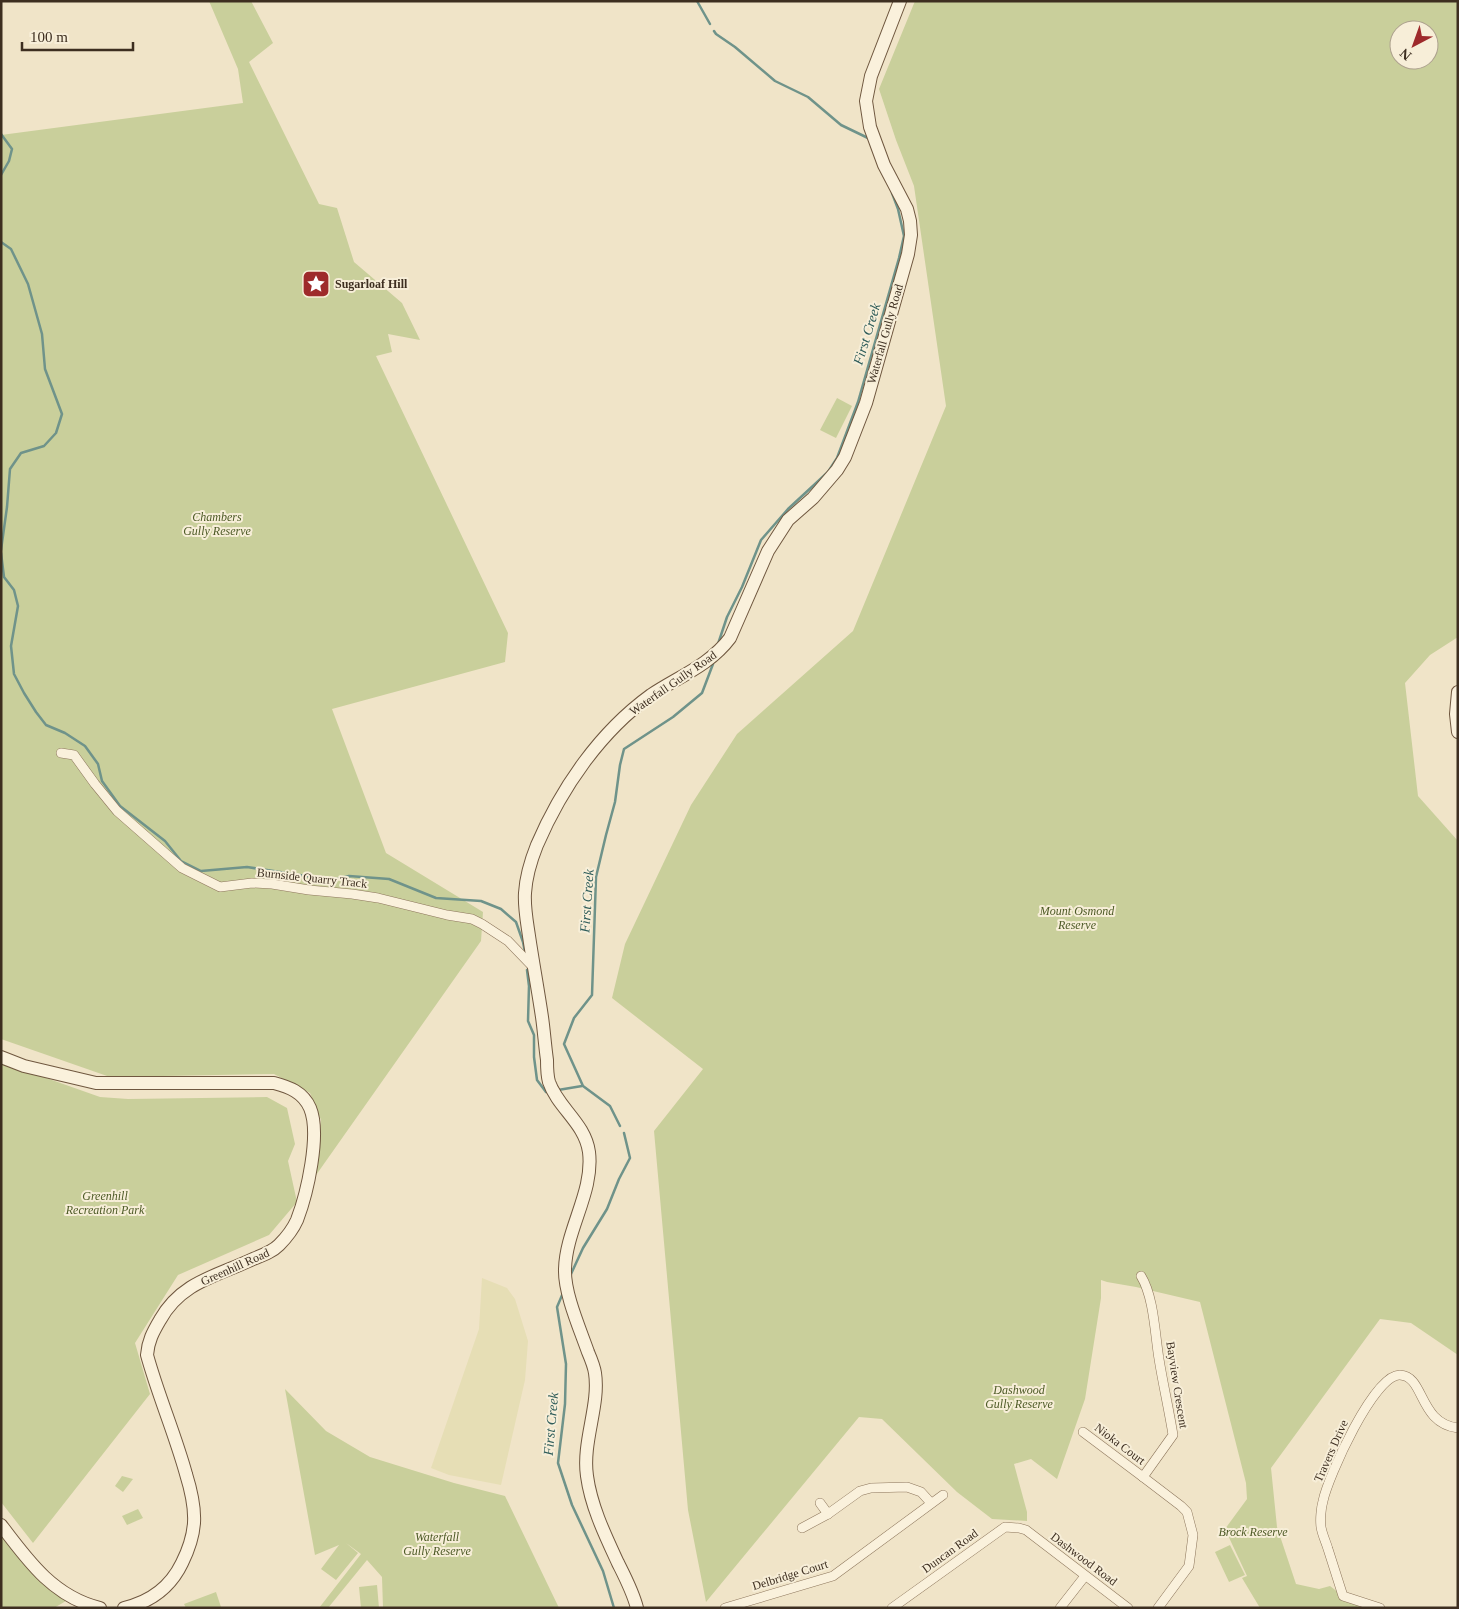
<svg xmlns="http://www.w3.org/2000/svg" width="1459" height="1609" font-family="Georgia,serif">
	<rect width="100%" height="100%" fill="#f0e4c8"/>
	<polygon fill="#e6deb5" points="482,1278 507,1288 515,1299 528,1341 525,1380 501,1485 449,1475 431,1468 479,1329"/>
	<g fill="#c9cf9b" fill-rule="evenodd">
		<polygon points="209,1 251,1 273,43 249,62 319,204 337,208 354,262 402,303 420,340 388,334 392,352 376,356 508,633 505,662 332,709 386,853 483,912 481,941 314,1178 319,1148 321,1120 310,1093 274,1074 110,1077 1,1039 1,135 243,103 238,69"/>
		<path d="M915,1h543v636l-28,18 -25,28 13,113 40,45v514l-47,-32 -31,-4 -109,149 6,59 19,57 23,5 11,-3 13,10 37,12h-120l-18,-30 5,-2 -22,-47 22,-30 -1,-16 -46,-181 -64,-15 -29,-5 -6,-2v18l-16,101 -28,80 -26,-20 -17,5 13,48v9l-35,-2 -35,-27 -75,-73 -23,-2 -153,185 -18,-92 -34,-379 49,-62 -91,-71 13,-54 66,-139 46,-71 116,-103 93,-225 -32,-220 -18,-46 -17,-51zM1399,30h30v30h-30z"/>
		<polygon points="837,398 852,406 836,438 820,430"/>
		<polygon points="1,1062 100,1097 128,1099 267,1097 287,1108 295,1144 288,1161 297,1202 269,1235 178,1275 135,1343 150,1394 33,1543 1,1502"/>
		<polygon points="285,1389 326,1431 370,1457 454,1483 505,1496 559,1608 383,1608 382,1577 367,1560 328,1608 319,1608 361,1554 346,1543 358,1553 336,1580 321,1569 339,1545 315,1555"/>
		<polygon points="122,1476 133,1479 123,1492 115,1486"/>
		<polygon points="138,1509 143,1518 127,1525 122,1516"/>
		<polygon points="1,1524 71,1598 54,1608 1,1608"/>
		<polygon points="1230,1545 1245,1575 1229,1582 1215,1552"/>
		<polygon points="377,1585 379,1608 361,1608 359,1587"/>
		<polygon points="216,1592 221,1607 186,1608 184,1604"/>
	</g>
	<g fill="none" stroke-linecap="round" stroke-linejoin="round">
		<g stroke="#6f938a" stroke-width="2.5">
			<polyline points="697,1 710,24"/>
			<polyline points="714,31 716,34 735,47 775,81 808,97 841,125 868,138"/>
			<polyline points="1,134 12,149 9,161 1,175"/>
			<polyline points="1,242 11,249 28,284 42,334 45,369 62,414 56,433 44,446 21,453 10,469 7,507 1,550"/>
			<polyline points="1,553 4,577 14,590 18,606 11,646 14,674 24,693 36,712 46,725 65,733 85,746 98,764 102,781 120,806 165,841 181,861 201,871 247,867 332,880 349,876 389,879 436,898 481,901 501,909 516,922 523,942 525,952"/>
			<polyline points="718,644 727,617 742,587 761,540 788,509 828,472 837,458 858,402 899,258 904,236 898,209 892,193"/>
			<polyline points="527,970 529,986 528,1021 534,1035 534,1057 537,1080 546,1092 550,1091"/>
			<polyline points="558,1090 582,1086"/>
			<polyline points="620,1126 610,1106 583,1086 564,1044 574,1018 592,995 596,877 606,835 615,802 620,765 624,749 673,717 702,693 713,664"/>
			<polyline points="571,1274 583,1248 607,1209 619,1179 630,1158 624,1133"/>
			<polyline points="563,1293 557,1307 566,1364 565,1404 558,1463 572,1505 603,1571 614,1608"/>
		</g>
		<defs>
			<g id="street">
				<polyline points="61,753 74,755 95,784 117,811 182,868 220,887 252,883 272,884 309,890 352,894 378,898 447,915 472,919 482,924 508,941 534,968"/>
				<path d="M1141,1276c13,21 14,59 18,83 4,25 10,51 14,76l-30,42 38,29 6,6 6,23 -4,31 -31,42"/>
				<polyline points="1083,1432 1143,1477"/>
				<polyline points="820,1503 828,1514"/>
				<polyline points="802,1528 828,1514 860,1491 871,1488 907,1487 921,1492 931,1503"/>
				<polyline points="725,1608 833,1576 943,1495"/>
				<polyline points="892,1608 1005,1527 1019,1528 1026,1530 1128,1608"/>
				<polyline points="1060,1608 1085,1576"/>
				<path d="M1380,1608l-37,-12c-5,-16 -10,-31 -15,-47 -2,-7 -6,-15 -7,-22 -1,-7 0,-19 2,-26 5,-24 51,-127 77,-126 25,1 18,48 58,53"/>
			</g>
			<g id="secondary">
				<polyline points="1458,692 1456,714 1458,732"/>
				<path d="M1,1057l23,9 72,17h178c15,4 29,9 36,25 11,26 -3,86 -13,112 -4,9 -11,18 -18,25 -7,7 -16,10 -26,14 -36,17 -72,23 -93,61 -7,12 -12,21 -13,35 11,40 28,79 39,119 5,16 9,33 8,49 -1,14 -6,28 -12,40 -12,25 -32,39 -58,45"/>
				<path d="M1,1525c27,36 53,72 99,83"/>
				<path d="M637,1608c-4,-16 -12,-31 -19,-45 -13,-28 -27,-57 -31,-87 -5,-34 13,-71 8,-103 -1,-7 -4,-14 -7,-21 -8,-23 -24,-59 -23,-83 1,-40 29,-77 24,-117 -4,-29 -31,-44 -40,-70 -2,-7 -2,-15 -2,-22 -2,-14 -3,-29 -5,-43 -4,-27 -9,-54 -13,-81 -2,-14 -5,-29 -4,-43 1,-17 6,-33 12,-48 25,-58 63,-113 114,-150 27,-18 59,-30 79,-57l38,-87 20,-31 25,-22 24,-28 8,-13 21,-54 42,-149 3,-19 -1,-14 -3,-12 -23,-44 -14,-38 -4,-26 5,-25 29,-75"/>
			</g>
		</defs>
		<use href="#street" stroke="#8d765c" stroke-width="10"/>
		<use href="#secondary" stroke="#6f573f" stroke-width="14"/>
		<use href="#street" stroke="#faf1dc" stroke-width="9"/>
		<use href="#secondary" stroke="#faf1dc" stroke-width="12"/>
	</g>
	<defs>
		<symbol id="sight-square" viewBox="-11 -11 22 22"><rect x="-9" y="-9" width="18" height="18" rx="4" fill="#9e2a2b" stroke="#f7eed8"/><path d="M0-6L1.8-2.2L6-1.7L2.9 1.2L3.7 5.4L0 3.3L-3.7 5.4L-2.9 1.2L-6-1.7L-1.8-2.2Z" fill="#fff"/></symbol>
	</defs>
	<g fill-rule="evenodd">
		<use href="#sight-square" x="300" y="268" width="32" height="32"/>
	</g>
	<g text-anchor="middle" dominant-baseline="central" stroke-width="4" stroke-linejoin="round" paint-order="stroke">
		<g font-size="12" font-weight="bold" fill="#3d2e20" stroke="#f7eed8" text-anchor="start">
			<text x="335" y="284">Sugarloaf Hill</text>
		</g>
		<g font-size="12" fill="#3d2e20" stroke="#f7eed8">
			<text transform="translate(885 334) rotate(-74)">Waterfall Gully Road</text>
			<text transform="translate(673 683) rotate(-35)">Waterfall Gully Road</text>
			<text transform="translate(312 878) rotate(6)">Burnside Quarry Track</text>
			<text transform="translate(235 1267) rotate(-24)">Greenhill Road</text>
			<text transform="translate(1177 1385) rotate(81)">Bayview Crescent</text>
			<text transform="translate(1120 1444) rotate(37)">Nioka Court</text>
			<text transform="translate(1331 1451) rotate(-66)">Travers Drive</text>
			<text transform="translate(950 1551) rotate(-36)">Duncan Road</text>
			<text transform="translate(1084 1559) rotate(37)">Dashwood Road</text>
			<text transform="translate(790 1575) rotate(-17)">Delbridge Court</text>
		</g>
		<g font-size="12" font-style="italic" fill="#4d5a26" stroke="#f7eed8">
			<text x="217" y="517">Chambers<tspan x="217" dy="14">Gully Reserve</tspan></text>
			<text x="1077" y="911">Mount Osmond<tspan x="1077" dy="14">Reserve</tspan></text>
			<text x="105" y="1196">Greenhill<tspan x="105" dy="14">Recreation Park</tspan></text>
			<text x="1019" y="1390">Dashwood<tspan x="1019" dy="14">Gully Reserve</tspan></text>
			<text x="1253" y="1532">Brock Reserve</text>
			<text x="437" y="1537">Waterfall<tspan x="437" dy="14">Gully Reserve</tspan></text>
		</g>
		<g font-size="14" font-style="italic" fill="#2f5d5a" stroke="#f7eed8">
			<text transform="translate(867 334) rotate(-73)">First Creek</text>
			<text transform="translate(587 901) rotate(-86)">First Creek</text>
			<text transform="translate(551 1424) rotate(-85)">First Creek</text>
		</g>
	</g>
	<rect width="1459" height="1609" fill="none" stroke="#3d2e20" stroke-width="5"/>
	<g transform="translate(1414 45) rotate(221)"><circle r="24" fill="#f7eed8" stroke="#ada18e"/>
	<path d="M0-4L9 19L0 12L-9 19Z" fill="#9e2a2b"/>
	<text y="-8" font-size="14" font-weight="bold" text-anchor="middle" fill="#3d2e20">N</text>
	</g>
	<path d="M22 42v8h111v-8" fill="none" stroke="#3d2e20" stroke-width="2.5"/>
	<text x="30" y="42" font-size="15" fill="#3d2e20" stroke="#f7eed8" stroke-width="4" paint-order="stroke">100 m</text>
</svg>
